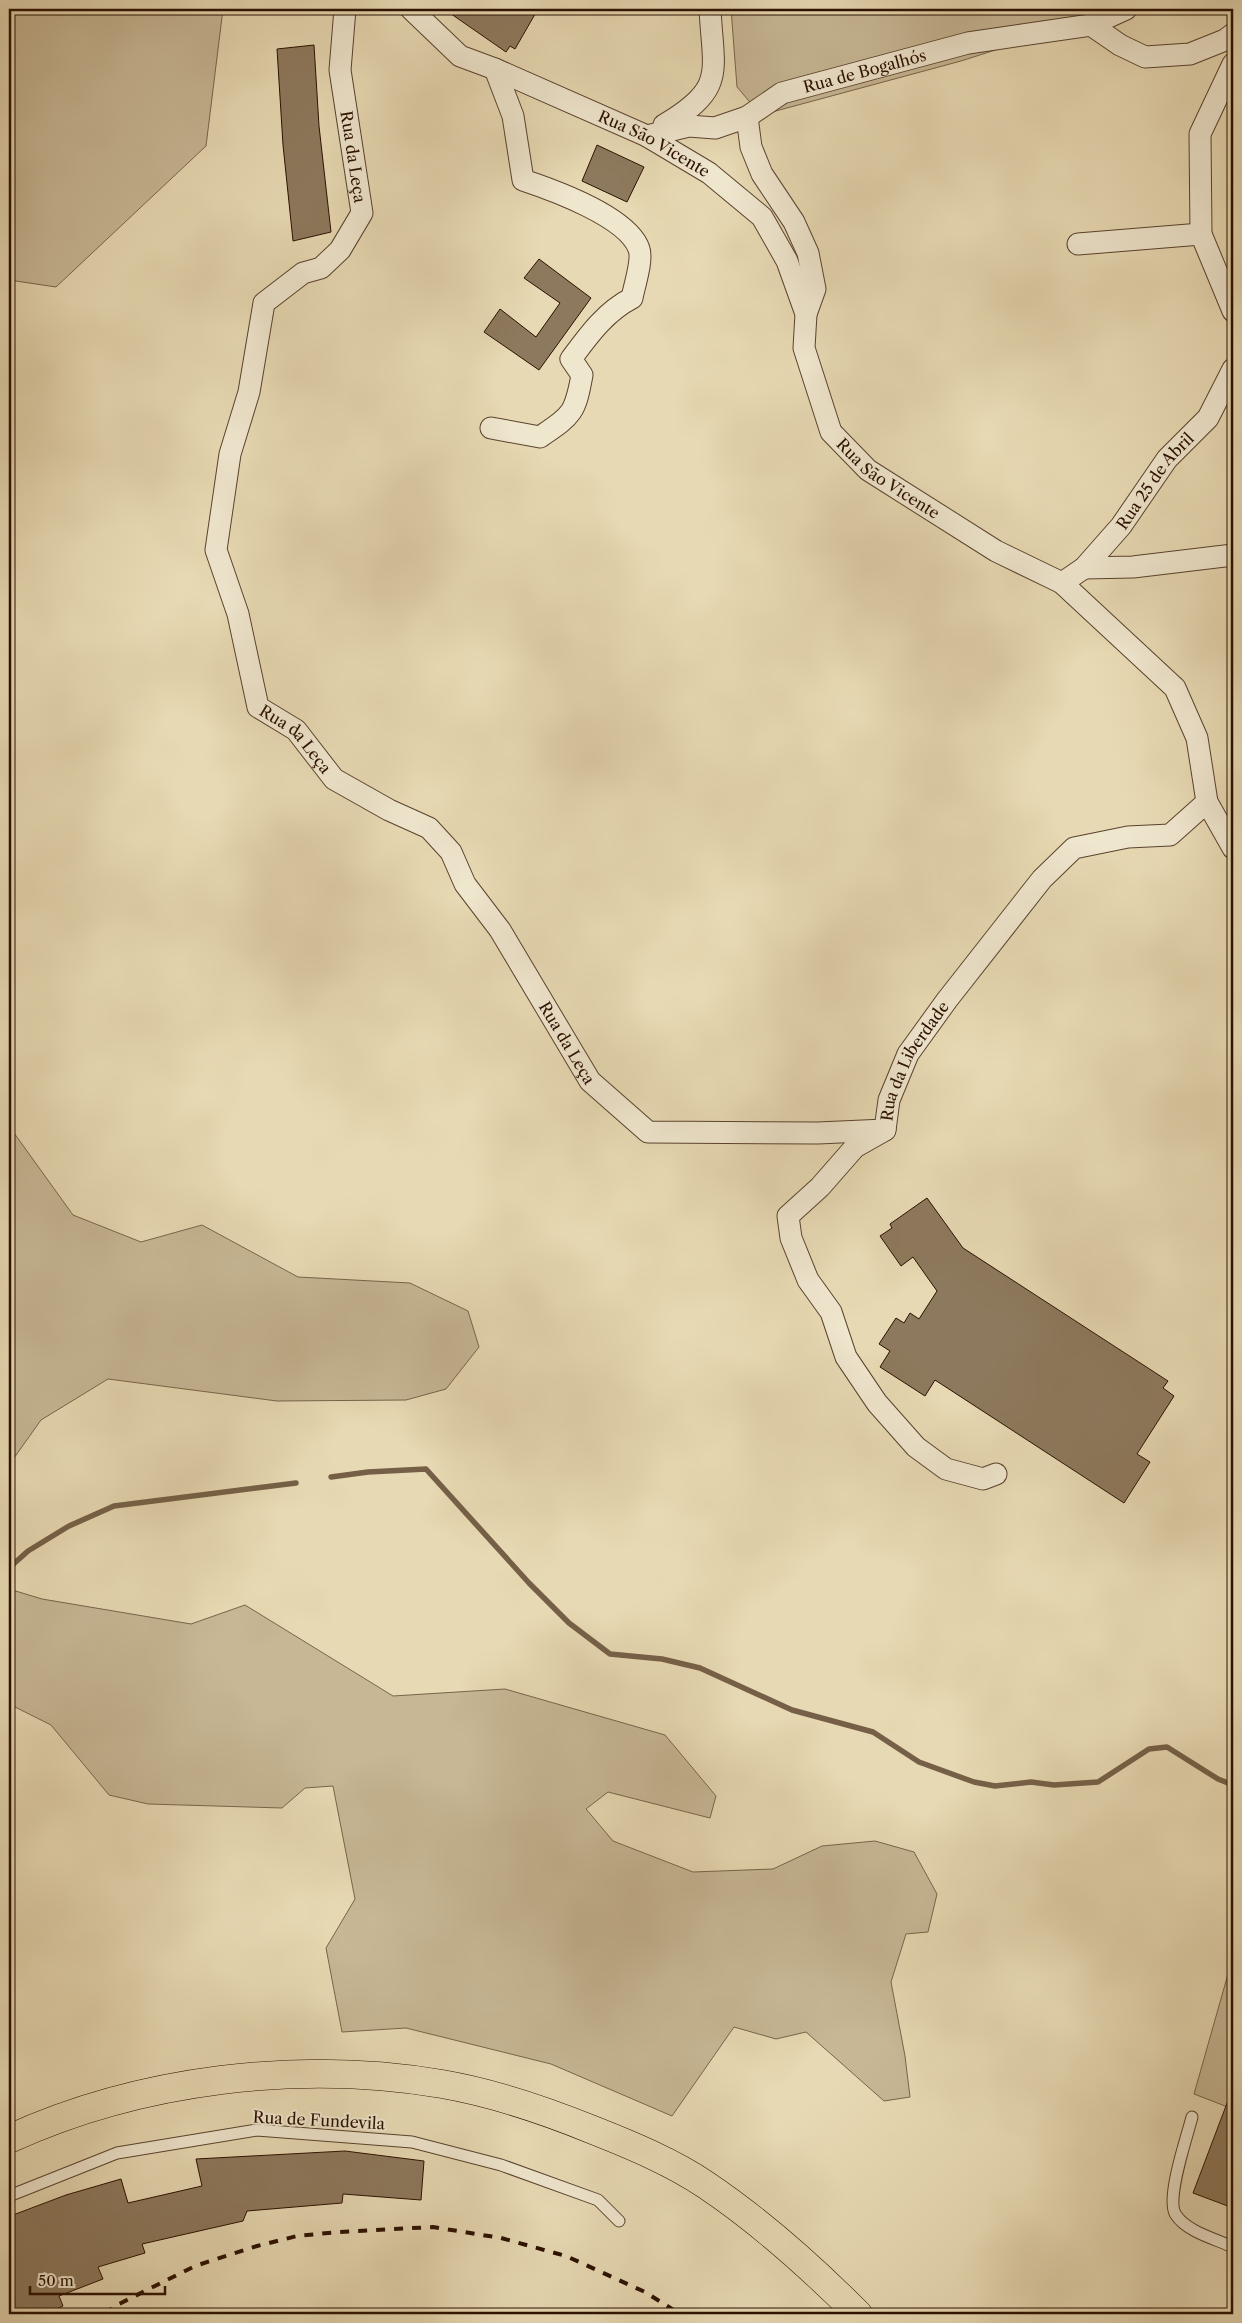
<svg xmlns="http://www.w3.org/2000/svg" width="1242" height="2323" font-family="'Libre Caslon Text',serif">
	<rect width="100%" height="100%" fill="#e7d9b3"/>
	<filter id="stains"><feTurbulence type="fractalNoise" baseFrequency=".004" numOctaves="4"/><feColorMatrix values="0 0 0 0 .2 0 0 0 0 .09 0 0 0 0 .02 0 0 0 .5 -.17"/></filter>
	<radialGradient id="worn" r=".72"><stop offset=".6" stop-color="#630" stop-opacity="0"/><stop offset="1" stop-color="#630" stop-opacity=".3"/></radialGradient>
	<g fill="#c7b795" stroke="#79644a">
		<polygon points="9,9 223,9 206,146 56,287 9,280"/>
		<polygon points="731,9 1123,9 961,61 761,115 737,87"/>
		<polygon points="9,1126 73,1215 141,1242 202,1225 298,1277 410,1283 468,1311 479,1347 446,1389 406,1400 277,1401 108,1379 41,1420 9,1465"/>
		<polygon points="9,1589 42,1599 191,1624 245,1605 393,1696 505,1689 665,1735 716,1796 710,1818 608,1792 586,1809 613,1841 693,1872 773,1869 822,1846 875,1841 914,1852 937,1894 928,1932 906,1934 891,1982 905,2056 910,2097 884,2101 806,2032 776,2039 734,2027 672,2116 551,2064 406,2028 342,2032 326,1948 355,1899 333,1786 305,1788 282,1808 148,1804 109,1795 51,1725 9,1704"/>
		<polygon points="1230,1967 1233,1968 1233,2109 1194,2094"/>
	</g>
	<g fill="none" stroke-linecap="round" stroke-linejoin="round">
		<g stroke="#756047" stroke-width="5.5">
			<polyline points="331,1477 368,1472 426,1469 529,1583 569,1623 610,1654 662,1659 700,1668 792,1710 873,1732 919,1762 974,1782 995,1786 1031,1782 1054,1785 1098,1782 1149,1749 1167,1747 1218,1779 1233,1785"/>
			<polyline points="9,1568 28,1551 69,1526 114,1506 296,1483"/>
		</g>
	</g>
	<g fill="#8d795d" stroke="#2b1000">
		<polygon points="444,9 538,9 515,49 510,46 506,52"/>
		<polygon points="314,45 319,126 331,232 293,241 283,145 277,49"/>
		<polygon points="597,145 644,167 627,202 582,181"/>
		<polygon points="539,259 591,298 539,370 484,332 500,309 536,337 560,303 524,278"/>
		<polygon points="927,1198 963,1248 1168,1381 1163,1388 1174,1396 1137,1454 1150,1462 1124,1503 935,1380 925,1396 880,1367 890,1351 879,1344 896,1318 904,1323 910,1313 919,1319 937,1291 913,1257 901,1266 880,1236 892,1228 890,1224"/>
		<polygon points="1232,2090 1233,2090 1233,2208 1193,2193"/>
		<polygon points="345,2151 424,2161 421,2200 343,2194 342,2203 247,2211 243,2221 142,2244 145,2253 98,2267 103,2279 59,2296 63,2306 47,2314 15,2314 9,2306 9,2218 13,2215 66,2195 121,2179 128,2203 202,2186 196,2159"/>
	</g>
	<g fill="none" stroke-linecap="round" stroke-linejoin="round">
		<defs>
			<g id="lane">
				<path d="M1192,2117c-5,20 -27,83 -16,98 11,17 40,24 57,32"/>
				<polyline points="9,2196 117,2153 257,2130 412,2142 501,2165 598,2200 619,2221"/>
			</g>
			<g id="street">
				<path id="s1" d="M345,9l-5,61 22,143 -22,37 -19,18 -18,5 -39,30 -15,89 -19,62 -14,96 22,64 20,93 38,23 38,49 55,31 40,18 22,24 14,32 35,46 90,151 58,51 170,1 67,-3"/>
				<path id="s2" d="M411,9l49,47 35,13 152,67 62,37 53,44 25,44 19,53 -2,34 27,84 37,38 128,81 66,32 113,105 22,50 10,64 26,46"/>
				<polyline points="1091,25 1120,45 1145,57 1190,54 1225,40 1233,34"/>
				<polyline points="1233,64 1200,134 1201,234 1233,311"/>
				<polyline points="747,117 751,147 762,174 794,222 808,253 815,289 806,314"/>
				<path d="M664,125c63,-37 49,-53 46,-116"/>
				<path id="s3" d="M647,136l42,-10 26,2 32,-11 35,-24 186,-50 123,-18 35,-16"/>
				<polyline points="1078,244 1201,234"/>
				<path d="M491,428l49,9c32,-22 35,-23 42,-62l-11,-16c17,-23 34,-47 61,-61 2,-11 11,-38 7,-49 -11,-32 -86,-59 -116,-69l-10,-64 -18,-47"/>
				<polyline points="1084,568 1133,567 1233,555"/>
				<path id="s4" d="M1062,583l22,-15 37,-42 46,-67 41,-41 25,-49"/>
				<path id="s5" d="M996,1474l-13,5 -37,-10 -30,-22 -39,-44 -31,-46 -15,-45 -23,-32 -17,-42 -3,-22 32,-29 35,-40 30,-17 4,-30 19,-46 39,-54 95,-121 32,-31 54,-11 42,-2 37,-33"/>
			</g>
			<path id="primary" d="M9,2139c131,-60 290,-79 433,-55 52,9 102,26 151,46 38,15 79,32 113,55 55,37 105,82 152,129"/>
		</defs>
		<use href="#lane" stroke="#5a422d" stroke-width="13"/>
		<use href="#street" stroke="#5a422d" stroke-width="23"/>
		<use href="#primary" stroke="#2b1000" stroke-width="29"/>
		<use href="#lane" stroke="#efe6ce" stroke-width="11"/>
		<use href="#street" stroke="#efe6ce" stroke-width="21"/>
		<use href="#primary" stroke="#e7d9b3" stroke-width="28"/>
		<polyline stroke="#2b1000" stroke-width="4" stroke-dasharray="9 9" stroke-linecap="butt" points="105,2314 115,2306 195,2266 257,2246 297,2236 338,2232 433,2227 501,2238 566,2256 645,2292 680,2314"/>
	</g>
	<g text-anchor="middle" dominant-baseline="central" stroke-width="4" stroke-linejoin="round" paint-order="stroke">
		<g font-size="16" fill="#2b1000" stroke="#efe6ce">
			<text stroke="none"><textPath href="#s3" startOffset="231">Rua de Bogalhós</textPath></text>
			<text stroke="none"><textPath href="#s2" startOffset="281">Rua São Vicente</textPath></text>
			<text stroke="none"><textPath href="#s1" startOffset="149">Rua da Leça</textPath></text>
			<text stroke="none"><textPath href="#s2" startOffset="716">Rua São Vicente</textPath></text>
			<text stroke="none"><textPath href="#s4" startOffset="139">Rua 25 de Abril</textPath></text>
			<text stroke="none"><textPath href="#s1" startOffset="808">Rua da Leça</textPath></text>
			<text stroke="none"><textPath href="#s1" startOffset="1228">Rua da Leça</textPath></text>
			<text stroke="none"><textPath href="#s5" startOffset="565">Rua da Liberdade</textPath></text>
			<text transform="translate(319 2120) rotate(3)">Rua de Fundevila</text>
		</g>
	</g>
	<rect width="1242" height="2323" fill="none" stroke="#e7d9b3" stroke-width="30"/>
	<rect x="10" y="10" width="1222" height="2303" fill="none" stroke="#2b1000" stroke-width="2.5"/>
	<rect x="15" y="15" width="1212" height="2293" fill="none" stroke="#2b1000"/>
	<path d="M30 2286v8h135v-8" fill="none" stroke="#2b1000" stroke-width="2.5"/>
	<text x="38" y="2286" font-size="15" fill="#2b1000" stroke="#efe6ce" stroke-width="4" paint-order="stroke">50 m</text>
	<rect width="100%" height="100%" filter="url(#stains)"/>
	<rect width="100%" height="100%" fill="url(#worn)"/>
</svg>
